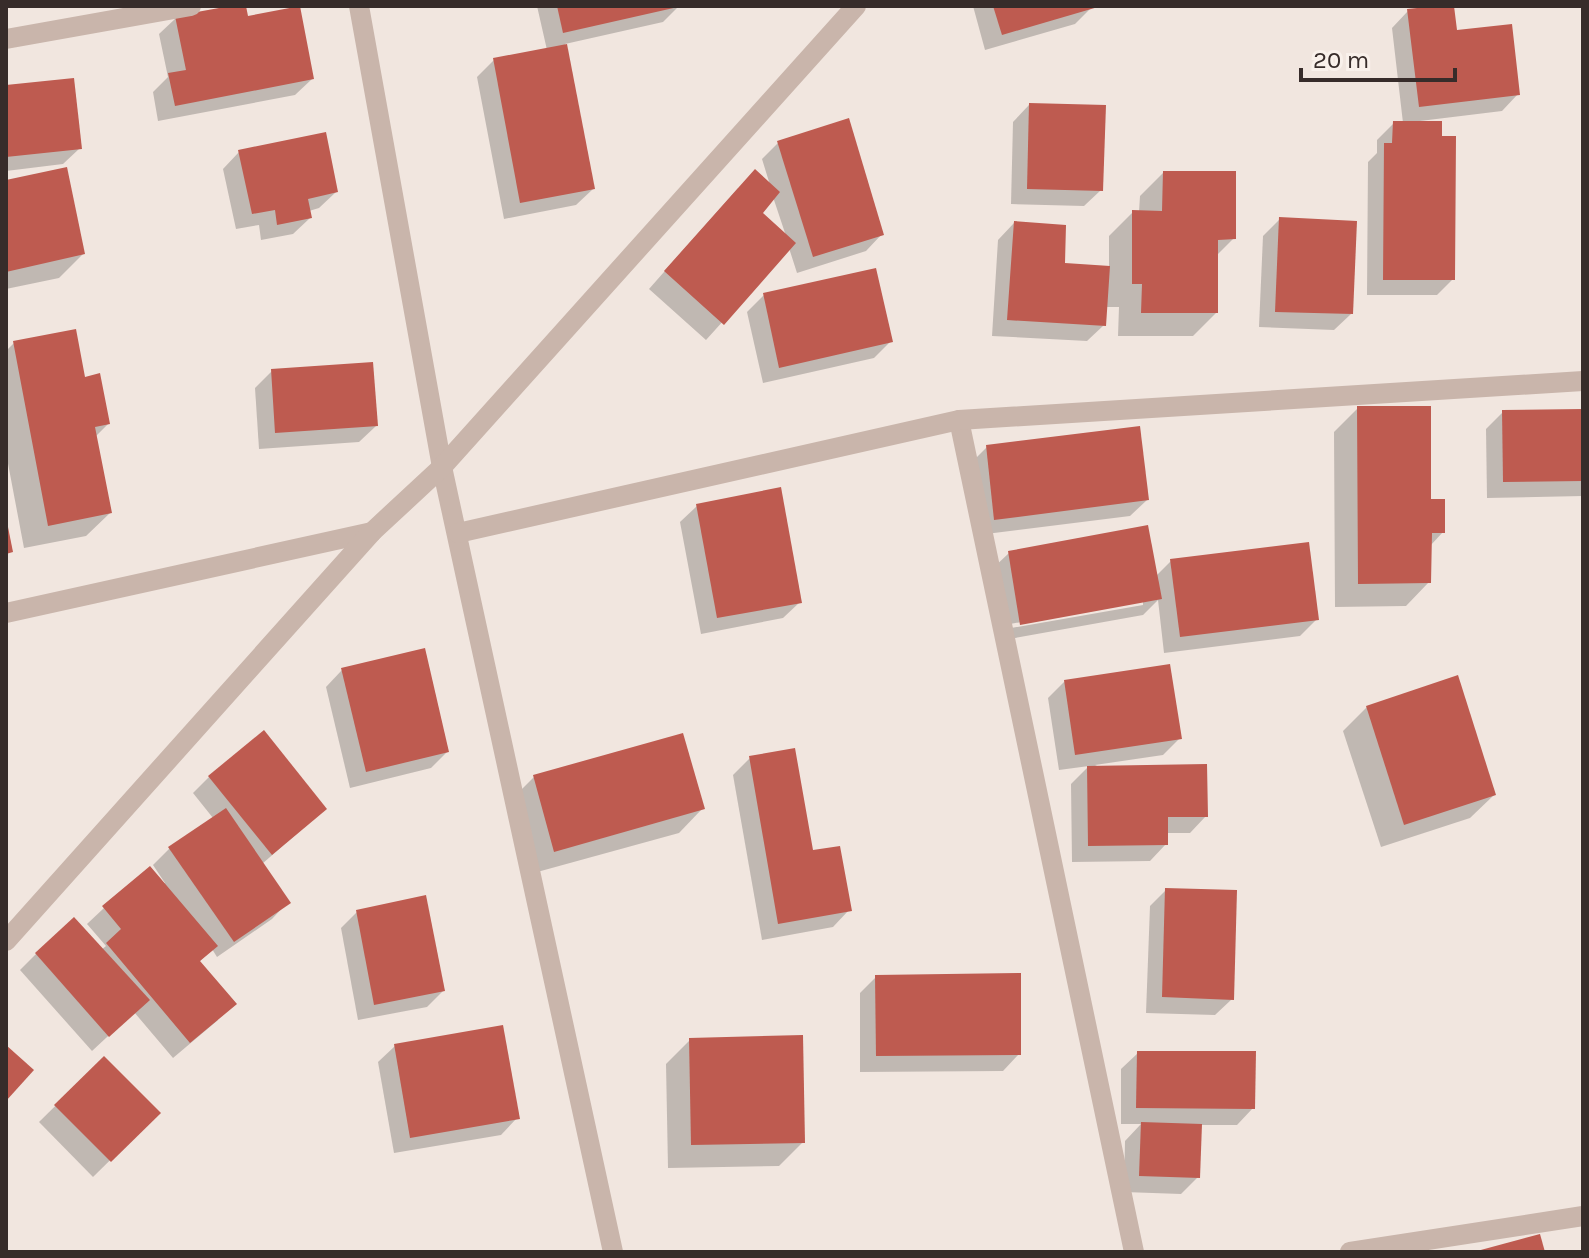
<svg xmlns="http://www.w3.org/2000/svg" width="1589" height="1258" font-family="Karla,sans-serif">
	<rect width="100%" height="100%" fill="#f1e6df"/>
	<g fill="#0003" fill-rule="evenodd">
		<polygon points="243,6 246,18 312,79 295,95 158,121 153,92 168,77 159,34 176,18"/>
		<polygon points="537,6 679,6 663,22 565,44 593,189 576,205 504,219 477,77 494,60 547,50"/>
		<polygon points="973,6 1091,6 1091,8 1075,24 985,50"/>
		<polygon points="1408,11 1456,32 1518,94 1502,111 1420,121 1453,279 1437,295 1367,295 1368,162 1377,153 1377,140 1394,123 1403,123 1392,28"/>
		<polygon points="6,87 80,148 63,164 6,171"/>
		<polygon points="1029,105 1101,190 1084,206 1011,204 1013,122"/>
		<path d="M778,143l104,91 -16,17 -69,22 -8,-25 -83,92 -57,-51 89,-101 32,-3 -8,-26zM773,197l13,39 -26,-23z"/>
		<polygon points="239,152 336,192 319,208 309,211 310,218 293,234 261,240 259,225 236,229 223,169"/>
		<polygon points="1163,173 1234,238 1216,256 1216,313 1193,336 1118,336 1119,307 1105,307 1104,325 1087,341 992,336 998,240 1014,223 1062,265 1109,268 1109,236 1133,212 1139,212 1140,196"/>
		<polygon points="6,182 83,254 59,278 6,289"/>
		<polygon points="1280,219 1351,314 1334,330 1259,327 1263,236"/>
		<polygon points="764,295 891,341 874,358 763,383 747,312"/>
		<polygon points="14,343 84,379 108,424 95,437 110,513 86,536 24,548 6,453 6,351"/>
		<polygon points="272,371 376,426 359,442 259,449 255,388"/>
		<polygon points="1358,408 1429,501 1443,532 1430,546 1429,582 1406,606 1335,607 1334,432"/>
		<polygon points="1583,411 1583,496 1487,498 1486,429 1503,412"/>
		<polygon points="987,447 1147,500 1130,516 978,535 970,464"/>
		<polygon points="697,506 800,602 783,618 701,634 680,522"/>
		<path d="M1009,553l146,24 16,-16 145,59 -16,16 -136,17 -6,-53 -15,15 -139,25 -12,-71zM1143,601v4l-132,23 -1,-4z"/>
		<polygon points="342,670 447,752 431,768 350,788 326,687"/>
		<polygon points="1065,681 1180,738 1163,755 1095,765 1206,816 1190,833 1166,833 1166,844 1150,861 1072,862 1071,784 1089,766 1059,770 1048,698"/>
		<polygon points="1367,707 1494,795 1470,818 1381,847 1343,731"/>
		<polygon points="750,758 849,910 833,927 762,940 733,775"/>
		<polygon points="209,777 325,809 262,864 288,902 272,919 217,957 212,949 199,962 218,1020 173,1058 134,1012 92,1051 20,970 36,954 101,950 106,946 87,924 104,908 165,883 153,865 169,849 213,818 193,793"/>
		<polygon points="534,777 702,809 679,833 530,874 511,800"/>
		<polygon points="1166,890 1232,999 1215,1015 1146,1013 1150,906"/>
		<polygon points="357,912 443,991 427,1007 358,1020 341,928"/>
		<polygon points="876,977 1019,1054 1003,1071 860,1072 860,993"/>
		<polygon points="690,1040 803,1142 779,1166 668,1168 666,1064"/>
		<polygon points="395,1046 517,1118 501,1135 394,1153 378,1062"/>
		<polygon points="1138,1053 1253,1108 1237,1125 1200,1125 1198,1177 1181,1194 1124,1192 1125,1141 1141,1124 1121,1124 1121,1069"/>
		<polygon points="104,1058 158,1113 93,1177 39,1122"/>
	</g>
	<g fill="#be5b50">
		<polygon points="230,6 246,6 248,16 300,6 314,79 175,106 168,73 186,70 175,16"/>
		<polygon points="557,6 677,6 678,7 563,33"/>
		<polygon points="993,6 1098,6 1098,7 1002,35"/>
		<polygon points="1437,6 1454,6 1457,30 1512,24 1520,95 1419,107 1407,9"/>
		<polygon points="567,44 595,189 520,203 493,58"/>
		<polygon points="74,78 82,149 6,157 6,85"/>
		<polygon points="1029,103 1106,105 1103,191 1027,189"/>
		<polygon points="849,118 884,235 813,257 777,141"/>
		<polygon points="1393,121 1442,121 1442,136 1456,136 1455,280 1383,280 1384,143 1392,143"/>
		<polygon points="326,132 338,192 308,199 312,218 277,225 275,210 252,214 238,150"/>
		<polygon points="67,167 85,254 6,272 6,180"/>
		<polygon points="755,169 780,192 763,213 796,243 724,325 664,271"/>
		<polygon points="1163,171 1236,171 1236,239 1218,240 1218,313 1141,313 1142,284 1132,284 1132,210 1162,211"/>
		<polygon points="1279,217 1357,221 1353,314 1275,312"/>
		<polygon points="1014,221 1066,225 1065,263 1110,266 1106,326 1007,320"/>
		<polygon points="876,268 893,342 779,368 763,293"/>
		<polygon points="76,329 85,377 100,373 110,424 95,427 112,513 48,526 13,341"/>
		<polygon points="373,362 378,426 275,433 271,369"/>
		<polygon points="1357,406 1431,406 1431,499 1445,499 1445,533 1432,533 1431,583 1358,584"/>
		<polygon points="1583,409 1583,481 1503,482 1502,410"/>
		<polygon points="1140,426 1149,500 994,520 986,445"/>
		<polygon points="781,487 802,603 717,618 696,504"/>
		<polygon points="6,517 13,552 6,554"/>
		<polygon points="1148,525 1162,599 1020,625 1008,551"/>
		<polygon points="1309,542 1319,620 1180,637 1170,559"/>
		<polygon points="425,648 449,752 366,772 341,668"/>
		<polygon points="1170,664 1182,739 1075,755 1064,680"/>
		<polygon points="1458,675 1496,795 1404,825 1366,706"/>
		<polygon points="264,730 327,809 272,855 208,776"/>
		<polygon points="683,733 705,809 554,852 533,775"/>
		<polygon points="795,748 813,850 840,846 852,911 778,924 749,756"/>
		<polygon points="1207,764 1208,817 1168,817 1168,845 1088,846 1087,766"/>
		<polygon points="226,808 291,903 234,942 168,847"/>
		<polygon points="150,866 218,946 200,961 237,1004 190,1043 106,943 121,929 102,906"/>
		<polygon points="1165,888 1237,890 1234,1000 1162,997"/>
		<polygon points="426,895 445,991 374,1005 356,910"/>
		<polygon points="74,917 150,1000 109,1037 35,953"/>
		<polygon points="1021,973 1021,1055 876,1056 875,975"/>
		<polygon points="503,1025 520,1119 410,1138 394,1044"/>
		<polygon points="803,1035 805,1143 691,1145 689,1038"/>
		<polygon points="6,1045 34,1070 6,1101"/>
		<polygon points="1137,1051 1256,1051 1255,1109 1136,1108"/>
		<polygon points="104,1056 161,1113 111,1162 54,1105"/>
		<polygon points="1141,1122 1202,1124 1200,1178 1139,1176"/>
		<polygon points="1540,1234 1545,1252 1477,1252 1477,1251"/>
	</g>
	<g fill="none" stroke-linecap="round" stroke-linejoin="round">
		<g stroke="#c9b5ab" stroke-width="20">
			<polyline points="359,6 442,467 613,1252"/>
			<polyline points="6,39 191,6"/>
			<polyline points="959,420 1134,1252"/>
			<polyline points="458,533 959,420 1583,381"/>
			<polyline points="6,613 372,532"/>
			<polyline points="6,941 372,532 442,467 856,6"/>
			<polyline points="1350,1252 1583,1216"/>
		</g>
	</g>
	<rect width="1589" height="1258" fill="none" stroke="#372c2a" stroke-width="16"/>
	<path d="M1301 68v12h154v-12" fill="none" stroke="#372c2a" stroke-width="4"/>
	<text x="1313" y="68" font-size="24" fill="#372c2a" stroke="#f9f1eb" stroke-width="6" paint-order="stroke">20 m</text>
</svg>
